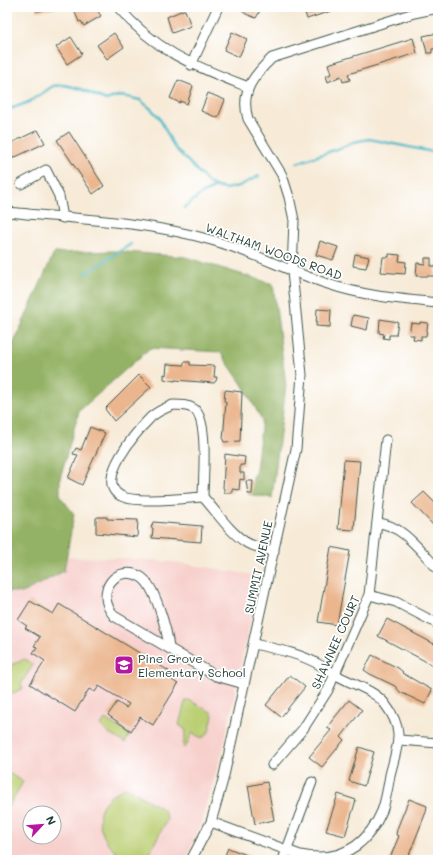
<svg xmlns="http://www.w3.org/2000/svg" width="445" height="867" font-family="Mali,sans-serif">
	<rect width="100%" height="100%" fill="#fff"/>
	<filter id="ink" filterUnits="userSpaceOnUse"><feTurbulence type="fractalNoise" baseFrequency=".025" numOctaves="2"/><feDisplacementMap in="SourceGraphic" scale="8" xChannelSelector="R" yChannelSelector="G"/><feConvolveMatrix kernelMatrix="1 2 1 2 8 2 1 2 1" color-interpolation-filters="sRGB"/></filter>
	<filter id="wash" filterUnits="userSpaceOnUse"><feTurbulence type="fractalNoise" baseFrequency=".012" numOctaves="4" result="noise"/><feDisplacementMap in="SourceGraphic" scale="16" xChannelSelector="R" yChannelSelector="G"/><feGaussianBlur stdDeviation="0.9" result="paint"/><feColorMatrix in="noise" values="0 0 0 0 0 0 0 0 0 0 0 0 0 0 0 0 0 1.4 0 .05"/><feComposite in="paint" operator="in"/></filter>
	<g filter="url(#wash)">
		<rect width="100%" height="100%" fill="#f7ebd8"/>
		<path fill="#f7d0cc" fill-rule="evenodd" d="M52,557l70,1 52,4 86,14 -38,177 -23,75 -14,32h-178v-301zM30,813h24v24h-24z"/>
		<g fill="#bbcf73" stroke="#6d8654">
			<polygon points="25,659 33,665 21,684 23,688 11,694 7,687 7,661 11,665"/>
			<polygon points="189,700 211,712 213,716 208,734 202,738 192,733 185,748 183,747 186,730 179,725 185,702"/>
			<path d="M105,719l25,15 -5,9c-9,-6 -18,-9 -24,-18z"/>
			<polygon points="7,772 23,782 8,807 7,806"/>
			<path d="M126,787l38,23 3,10 -21,39c-4,0 -8,1 -12,1 -22,-2 -40,-31 -33,-51 4,-11 16,-17 25,-22z"/>
		</g>
		<polygon fill="#94b265" stroke="#5a784c" points="114,251 185,257 273,284 286,385 272,498 248,494 256,470 262,420 242,384 220,352 150,348 79,411 60,478 60,496 74,514 64,571 22,593 7,591 7,358 54,253"/>
		<g fill="none" stroke-linecap="round" stroke-linejoin="round">
			<g stroke="#4ebac9" stroke-width="2.5">
				<polyline points="7,110 29,102 53,86 64,85 81,89 106,100 118,96 127,97 140,100 150,108 159,117 174,147 209,183 217,187 225,189 239,186 259,176"/>
				<polyline points="297,163 340,148 354,142 369,139 438,153"/>
				<polyline points="184,208 201,194 216,187"/>
				<polyline points="86,273 131,244"/>
			</g>
		</g>
		<g id="blocks">
			<g fill="#ebb58d">
				<polygon points="36,7 55,7 55,9 36,11"/>
				<polygon points="83,7 95,7 101,16 84,26 81,21 79,22 75,12"/>
				<polygon points="243,7 262,7 256,18 246,14 241,10"/>
				<polygon points="303,7 343,7 307,19"/>
				<polygon points="183,10 185,10 191,26 172,33 167,17"/>
				<polygon points="232,32 247,39 239,57 224,50"/>
				<polygon points="114,33 124,47 107,59 97,45"/>
				<polygon points="438,33 438,48 432,49 432,53 427,53 423,36"/>
				<polygon points="71,37 82,54 67,64 56,47"/>
				<polygon points="413,38 417,53 348,74 350,80 343,82 341,76 328,82 326,76 331,74 328,64"/>
				<polygon points="178,80 193,86 187,104 180,101 180,103 170,98"/>
				<polygon points="208,93 225,100 218,118 201,111"/>
				<polygon points="38,130 45,143 7,161 7,145 9,144"/>
				<polygon points="69,132 104,186 93,194 57,140"/>
				<polygon points="320,241 338,247 333,260 316,255"/>
				<polygon points="355,254 369,257 366,268 353,266"/>
				<polygon points="389,254 400,255 399,261 406,262 405,274 381,272 383,257 389,257"/>
				<polygon points="425,258 431,258 431,266 436,266 435,276 416,276 417,263 425,264"/>
				<polygon points="317,309 331,310 330,327 316,326"/>
				<polygon points="353,315 369,318 367,330 351,326"/>
				<polygon points="380,319 398,322 396,335 389,335 389,339 383,338 384,334 379,333"/>
				<polygon points="420,322 428,323 426,336 421,336 421,340 413,339 414,335 409,335 411,323 420,324"/>
				<polygon points="184,362 190,362 190,365 215,366 214,377 217,377 216,381 214,383 175,380 175,381 164,379 164,374 166,375 167,364 184,365"/>
				<polygon points="139,375 151,387 114,421 105,409"/>
				<polygon points="226,390 242,392 240,441 224,442 223,440 226,402 224,401 225,391"/>
				<polygon points="90,427 105,433 82,485 68,478 78,455 73,454 76,448 81,450"/>
				<polygon points="225,454 245,457 244,465 240,465 240,473 244,473 244,480 240,479 239,490 232,489 232,493 224,493 224,489 223,488"/>
				<polygon points="344,460 360,461 354,530 338,529"/>
				<polygon points="246,481 253,481 252,494 248,494"/>
				<polygon points="424,492 438,506 438,534 434,530 436,528 412,503"/>
				<polygon points="98,517 107,517 107,519 138,520 137,537 96,533 96,518"/>
				<polygon points="153,522 202,526 201,542 152,538 153,528 151,528"/>
				<polygon points="331,547 350,551 337,625 318,622"/>
				<polygon points="30,601 53,614 59,604 169,671 166,676 178,684 153,725 140,717 131,731 108,715 117,702 126,708 129,704 99,686 95,692 89,689 75,712 30,684 45,661 33,653 37,647 34,646 40,637 25,628 27,626 18,620"/>
				<polygon points="387,619 438,646 438,668 378,636"/>
				<polygon points="372,655 398,668 403,672 402,673 432,690 425,704 400,692 395,686 370,674 364,670"/>
				<polygon points="290,675 305,687 281,717 266,705"/>
				<polygon points="349,700 362,710 341,737 344,740 340,745 322,767 309,757 331,730 327,728 331,722"/>
				<polygon points="359,747 374,752 364,786 349,781"/>
				<polygon points="267,782 274,820 255,824 248,786"/>
				<polygon points="338,794 356,800 345,836 326,831"/>
				<polygon points="409,799 427,806 426,812 407,860 389,860 399,836 396,835 397,829"/>
				<polygon points="228,848 255,858 254,860 223,860"/>
			</g>
		</g>
	</g>
	<g filter="url(#ink)">
		<use href="#blocks" fill-opacity="0" stroke="#3f574d" stroke-width="1"/>
		<g fill="none" stroke-linecap="round" stroke-linejoin="round">
			<defs>
				<g id="minor">
					<path d="M118,7c38,45 77,59 130,80"/>
					<polyline points="191,65 218,7"/>
					<polyline points="21,184 46,170 59,196 63,218"/>
					<path d="M7,212c68,7 138,9 204,28 40,11 77,31 117,44 35,12 73,15 110,19"/>
					<path d="M173,405c7,0 15,0 21,4 15,11 9,69 9,88 -18,1 -67,7 -82,-1 -29,-14 18,-67 30,-79 7,-6 14,-9 22,-12z"/>
					<path d="M203,497c14,15 26,35 44,46 8,4 18,6 27,8"/>
					<path d="M377,523c25,1 44,29 61,46"/>
					<polyline points="369,595 396,602 438,624"/>
					<path d="M169,647c-2,-16 -14,-62 -28,-70 -24,-14 -48,14 -27,39l102,60 28,8"/>
					<polyline points="399,740 438,743"/>
					<polyline points="272,765 303,729 328,690 369,595 386,440"/>
					<path d="M211,822l89,33c39,8 66,-7 82,-44 4,-11 6,-24 8,-36 7,-29 16,-44 -5,-71 -9,-12 -27,-18 -41,-25 -9,-4 -17,-10 -26,-15 -20,-11 -42,-15 -64,-20"/>
					<path d="M191,860l20,-38 12,-42 73,-331 6,-74 -10,-104 2,-51 -5,-23 -7,-22 -34,-56c-8,-27 5,-43 24,-61l142,-45 24,-5"/>
					<polyline points="283,860 312,782"/>
				</g>
			</defs>
			<use href="#minor" stroke="#3f574d" stroke-width="11"/>
			<use href="#minor" stroke="#fff" stroke-width="9"/>
		</g>
	</g>
	<defs>
		<symbol id="school-square" viewBox="-11 -11 22 22"><rect x="-9" y="-9" width="18" height="18" rx="4" fill="#b5179e" stroke="#fff"/><path d="M0-5L7-2L0 1L-7-2ZM-4 1L0 2.5L4 1V4Q0 6-4 4Z" fill="#fff"/></symbol>
	</defs>
	<g fill-rule="evenodd">
		<use href="#school-square" x="113" y="654" width="22" height="22"/>
	</g>
	<g text-anchor="middle" dominant-baseline="central" stroke-width="3.5" stroke-linejoin="round" paint-order="stroke">
		<g font-size="12" fill="#1f3d34" stroke="#fff">
			<text transform="translate(274 251) rotate(20)">WALTHAM WOODS ROAD</text>
			<text transform="translate(258 567) rotate(-78)">SUMMIT AVENUE</text>
			<text transform="translate(335 642) rotate(-66)">SHAWNEE COURT</text>
		</g>
		<g font-size="12" fill="#1f3d34" stroke="#fff" text-anchor="start">
			<text x="138" y="658">Pine Grove<tspan x="138" dy="14">Elementary School</tspan></text>
		</g>
	</g>
	<rect width="445" height="867" fill="none" stroke="#fff" stroke-width="24"/>
	<g transform="translate(42 825) rotate(64)"><circle r="19" fill="#ffffff" stroke="#a5b1ae"/>
	<path d="M0-3L7 15L0 10L-7 15Z" fill="#b5179e"/>
	<text y="-6" font-size="11" font-weight="bold" text-anchor="middle" fill="#1f3d34">N</text>
	</g>
</svg>
